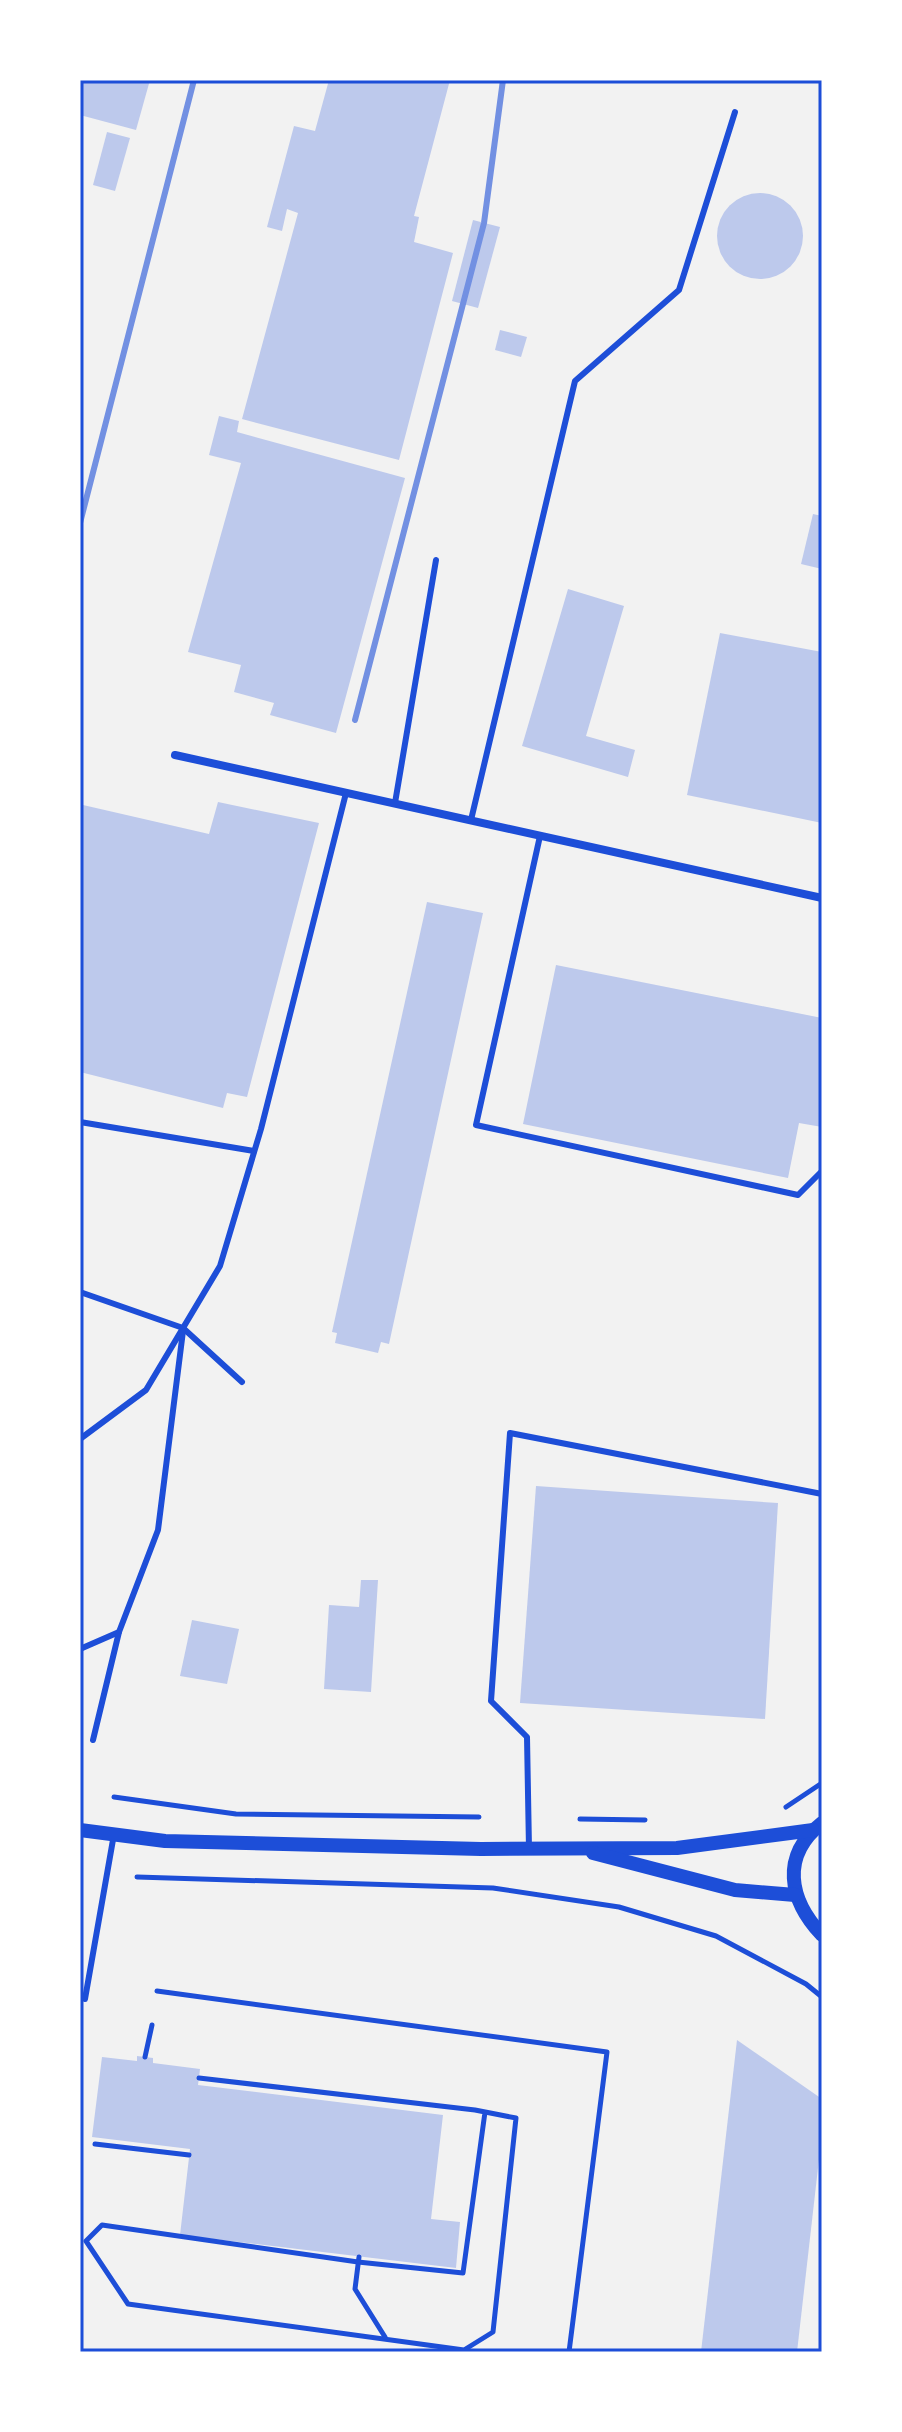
<svg xmlns="http://www.w3.org/2000/svg" width="902" height="2432" font-family="Inter,sans-serif">
	<rect width="100%" height="100%" fill="#f2f2f2"/>
	<g fill="#bdc9ec">
		<polygon points="80,80 150,80 136,130 80,115"/>
		<polygon points="329,80 450,80 414,216 419,217 414,242 453,253 399,460 242,419 298,213 287,209 282,231 267,227 294,126 315,131"/>
		<polygon points="107,132 130,138 115,191 93,185"/>
		<circle cx="760" cy="236" r="43"/>
		<polygon points="473,220 500,227 478,308 452,301"/>
		<polygon points="500,330 527,337 521,357 495,350"/>
		<polygon points="219,416 239,421 237,432 405,478 336,733 270,715 274,703 234,692 241,665 188,652 241,463 209,455"/>
		<polygon points="813,514 822,516 822,569 801,564"/>
		<polygon points="568,589 624,606 586,736 635,750 628,777 522,746"/>
		<polygon points="720,633 822,652 822,823 687,795"/>
		<polygon points="218,802 319,823 247,1097 227,1093 223,1108 80,1072 80,820 83,805 209,834"/>
		<polygon points="427,902 483,913 389,1344 381,1342 378,1353 335,1343 337,1333 332,1332"/>
		<polygon points="556,965 822,1018 822,1127 799,1123 788,1178 523,1124"/>
		<polygon points="536,1486 778,1503 765,1719 520,1703"/>
		<polygon points="361,1580 378,1580 371,1692 324,1689 329,1605 359,1607"/>
		<polygon points="192,1620 239,1629 227,1684 180,1676"/>
		<polygon points="737,2040 822,2099 822,2133 797,2352 701,2352"/>
		<polygon points="137,2056 153,2058 153,2063 200,2069 198,2085 443,2115 431,2219 460,2222 456,2268 180,2235 190,2149 92,2137 102,2057 137,2061"/>
	</g>
	<g fill="none" stroke-linecap="round" stroke-linejoin="round">
		<g stroke="#1d4ed8" stroke-width="5">
			<polyline points="114,1797 236,1814 479,1817"/>
			<polyline points="786,1807 822,1783"/>
			<polyline points="580,1819 645,1820"/>
			<polyline points="137,1877 493,1888 619,1907 716,1936 806,1984 822,1997"/>
			<polyline points="157,1991 607,2052 569,2352"/>
			<polyline points="145,2057 152,2025"/>
			<polyline points="199,2078 475,2110 516,2118 493,2332 464,2350 128,2304 86,2241 102,2225 358,2262 463,2273 485,2112"/>
			<polyline points="95,2144 189,2155"/>
			<polyline points="359,2257 355,2289 385,2337"/>
		</g>
		<g stroke="#1d4ed8" stroke-width="6">
			<polyline points="395,803 436,560"/>
			<polyline points="471,820 575,381 679,290 735,112"/>
			<polyline points="540,836 476,1125 798,1195 822,1171"/>
			<polyline points="80,1122 254,1151"/>
			<polyline points="80,1292 183,1328 242,1382"/>
			<polyline points="80,1439 146,1390 220,1266 261,1129 346,793"/>
			<polyline points="80,1649 119,1632 158,1530 183,1331"/>
			<polyline points="93,1740 119,1632"/>
			<polyline points="529,1849 527,1737 491,1701 510,1433 822,1494"/>
			<polyline points="85,1999 114,1834"/>
		</g>
		<polyline stroke="#1d4ed8" stroke-width="8" points="175,755 822,898"/>
		<g stroke="#1d4ed8" stroke-width="14">
			<path d="M822,1823c-42,33 -33,77 0,112"/>
			<polyline points="80,1830 165,1841 481,1849 677,1848 813,1830"/>
			<polyline points="593,1853 735,1890 795,1895"/>
		</g>
		<g stroke="#7290e2" stroke-width="6">
			<polyline points="80,523 194,80"/>
			<polyline points="355,720 484,223 503,80"/>
		</g>
	</g>
	<rect width="902" height="2432" fill="none" stroke="#ffffff" stroke-width="164"/>
	<rect x="82" y="82" width="738" height="2268" fill="none" stroke="#1d4ed8" stroke-width="3"/>
</svg>
